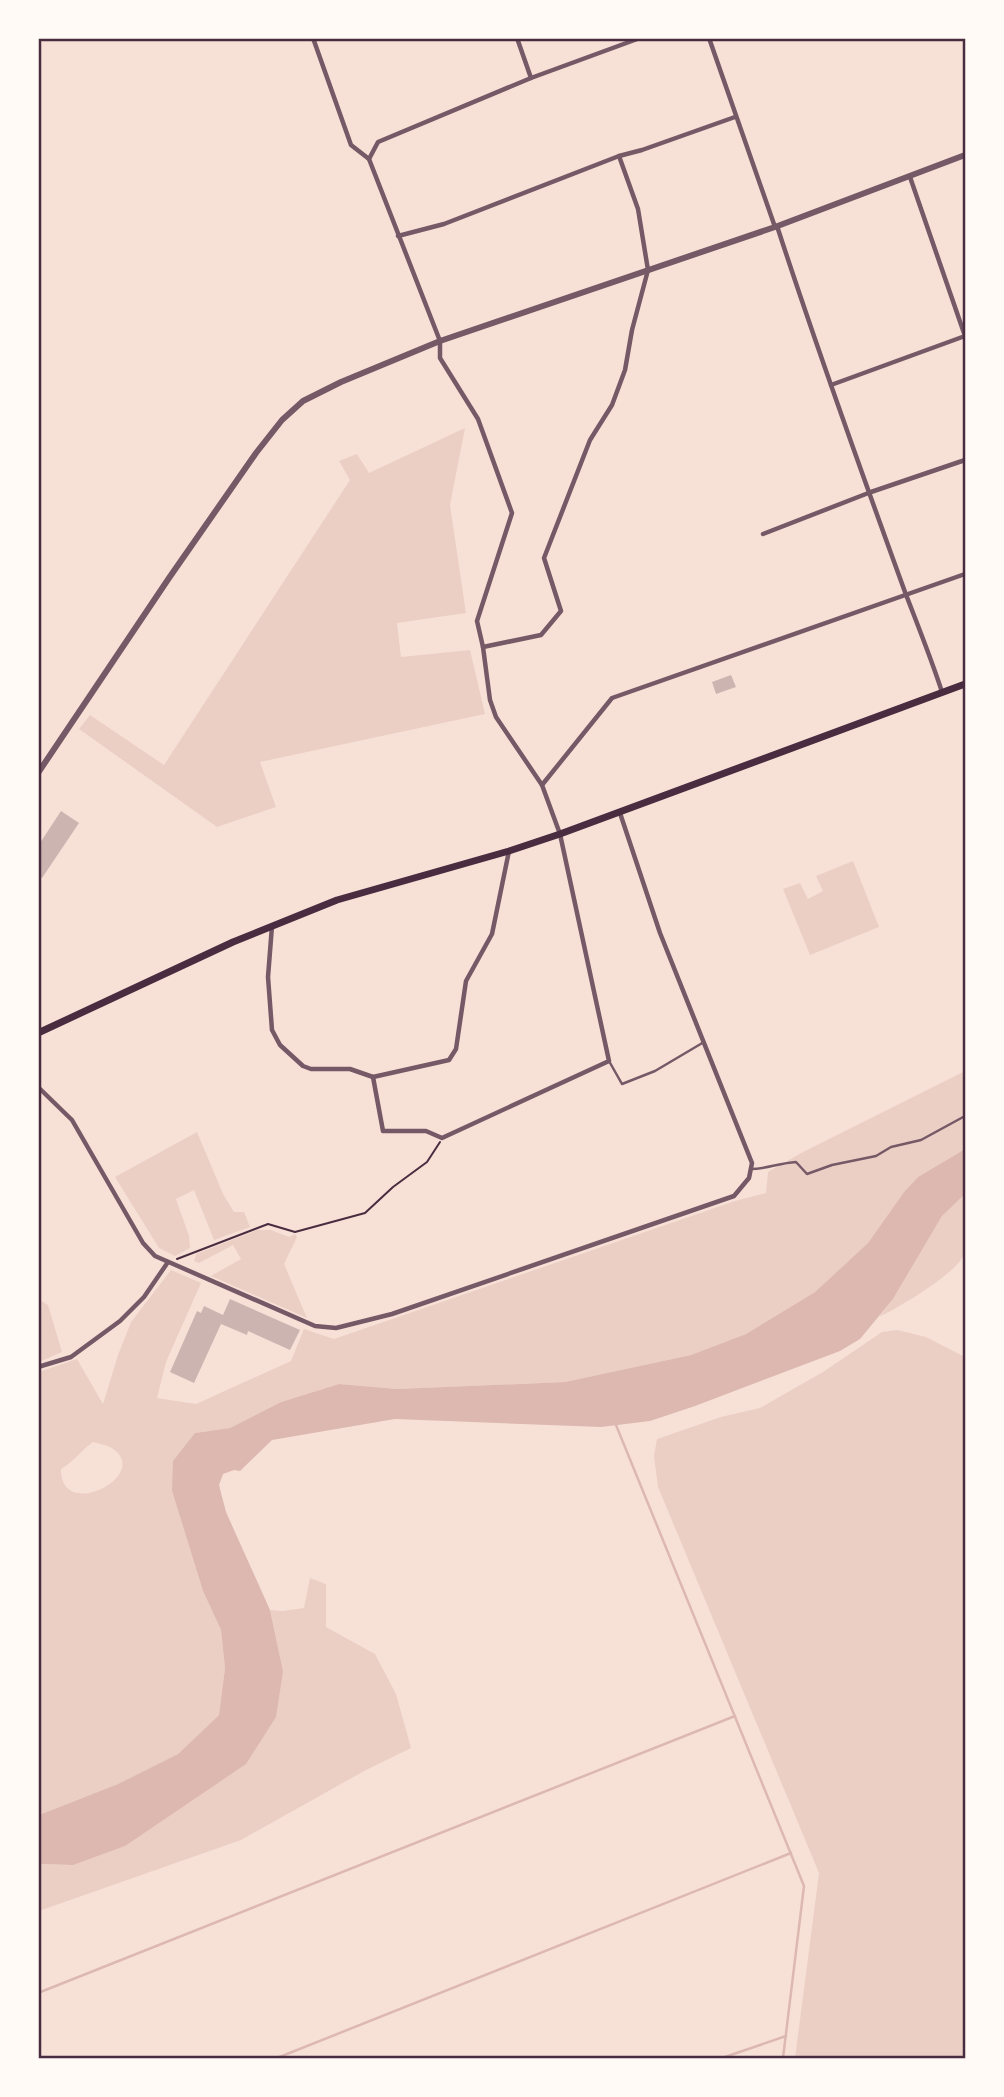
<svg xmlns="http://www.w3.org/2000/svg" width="1004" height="2097" font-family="'DM Sans',sans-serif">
	<rect width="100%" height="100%" fill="#f7e1d7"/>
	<g fill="#ebcfc5" fill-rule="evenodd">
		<polygon points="465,428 450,505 466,613 397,623 401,657 470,650 485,714 260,762 276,807 217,827 79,729 90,715 164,765 350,480 339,461 357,454 369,473"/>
		<polygon points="853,861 879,927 810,955 783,889 800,883 808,899 823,891 816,876"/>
		<path d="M965,1071v78l-47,28 -14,15 -36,51 -53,49 -69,42 -55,21 -126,27 -168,7 -58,-5 -58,18 -51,26 -35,5 -23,58 31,100 18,39 4,38 -6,47 -41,39 -60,30 -79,31v-443l38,-13 26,45 15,-49 13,-33 40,-52 30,13 -35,79 -9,36 39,6 95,-43 13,-32 30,10 401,-138 31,-8 2,-21 35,-20zM93,1442c5,1 12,3 17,5 46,26 -50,77 -49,22 12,-7 21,-19 32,-27z"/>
		<polygon points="197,1132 223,1194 234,1212 244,1212 250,1227 214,1240 194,1190 176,1199 189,1236 190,1248 175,1256 159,1248 115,1177"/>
		<path d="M965,1194c0,10 3,53 0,59 -7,20 -67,55 -86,64l14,-18 49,-83z"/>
		<polygon points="257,1230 271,1230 289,1237 295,1234 297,1237 284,1264 307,1318 211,1276 241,1259 233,1245 199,1263 194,1261 196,1254"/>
		<polygon points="38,1299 48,1305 62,1352 39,1362"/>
		<polygon points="897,1330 926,1337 965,1357 965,2058 795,2058 819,1873 658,1487 654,1456 657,1439 721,1417 760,1408 823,1372 882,1332"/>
		<polygon points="310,1578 326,1584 326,1627 375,1654 396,1694 411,1748 366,1770 241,1840 39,1911 39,1864 73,1865 283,1671 270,1610 283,1611 304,1608"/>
	</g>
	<polygon fill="#dcb8b0" points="965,1149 965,1194 942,1216 893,1299 860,1339 840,1351 695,1406 650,1421 601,1427 395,1419 272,1440 240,1471 234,1470 223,1474 219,1485 226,1512 270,1610 283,1671 276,1717 246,1764 125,1846 73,1865 39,1864 39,1815 118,1784 178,1754 219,1715 225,1668 221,1630 203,1591 172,1491 173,1461 195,1433 230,1428 281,1402 339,1384 397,1389 565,1382 691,1355 746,1334 815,1292 868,1243 904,1192 918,1177"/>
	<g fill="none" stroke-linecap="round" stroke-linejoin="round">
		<g stroke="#dcb8b0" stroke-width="2.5">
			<polyline points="616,1425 804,1886 783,2058"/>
			<polyline points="38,1993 735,1716"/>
			<polyline points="277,2058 791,1853"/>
			<polyline points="722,2058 786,2036"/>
		</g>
	</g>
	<g fill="#ccb4b1">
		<polygon points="731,675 736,687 716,694 712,682"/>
		<polygon points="61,811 79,823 42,878 38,876 38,846"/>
		<polygon points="230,1299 300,1330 290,1350 248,1331 247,1335 221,1324 194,1383 170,1372 197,1311 201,1313 204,1306 223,1315"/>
	</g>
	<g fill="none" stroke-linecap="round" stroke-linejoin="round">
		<polyline stroke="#4a2c40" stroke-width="2" points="177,1259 268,1224 295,1232 365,1213 393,1187 427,1162 440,1142"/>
		<g stroke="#755966" stroke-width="2.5">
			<polyline points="609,1061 622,1084 655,1071 704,1042"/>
			<path d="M751,1169c16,0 28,-6 45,-7l11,12 25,-9 44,-9 15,-9 30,-7 44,-24"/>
		</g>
		<g stroke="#755966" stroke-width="4.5">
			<polyline points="313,38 351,145 369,159 440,341 440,358 478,419 512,513 477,621 483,647 490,700 496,717 542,785 560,834 609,1061 442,1138 426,1131 383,1131 373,1077"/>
			<polyline points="517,38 531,78"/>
			<polyline points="709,38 775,227"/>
			<polyline points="369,159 378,142 531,78 640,38"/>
			<polyline points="910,177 965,336"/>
			<path d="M777,226c40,123 84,245 128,366 13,34 26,66 37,100"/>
			<polyline points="398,236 444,224 619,156 642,150 735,117"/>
			<polyline points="831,385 965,336"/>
			<polyline points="763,534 871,492 965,460"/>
			<polyline points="483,647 541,635 561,611 544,558 590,440 612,405 625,370 632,330 648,270 638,209 619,156"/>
			<polyline points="542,785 612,698 965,574"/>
			<polyline points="272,926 268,977 272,1030 280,1045 303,1066 311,1069 350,1069 373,1077 449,1060 456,1049 466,981 492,934 509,851"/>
			<polyline points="38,1087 72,1120 143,1243 155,1256 315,1326 336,1328 392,1314 734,1196 749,1178 752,1163 660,933 620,813"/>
			<polyline points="38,1367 71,1357 120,1321 144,1297 168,1262"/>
		</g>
		<polyline stroke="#755966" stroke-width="6" points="38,773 169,578 256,453 282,420 303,401 341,382 440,341 775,227 965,155"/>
		<polyline stroke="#4a2c40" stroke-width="7" points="38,1033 233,942 337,900 509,851 560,834 965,684"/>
	</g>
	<rect width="1004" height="2097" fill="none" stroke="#fffaf5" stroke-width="80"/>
	<rect x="40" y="40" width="924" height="2017" fill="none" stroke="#4a2c40" stroke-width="2.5"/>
</svg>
